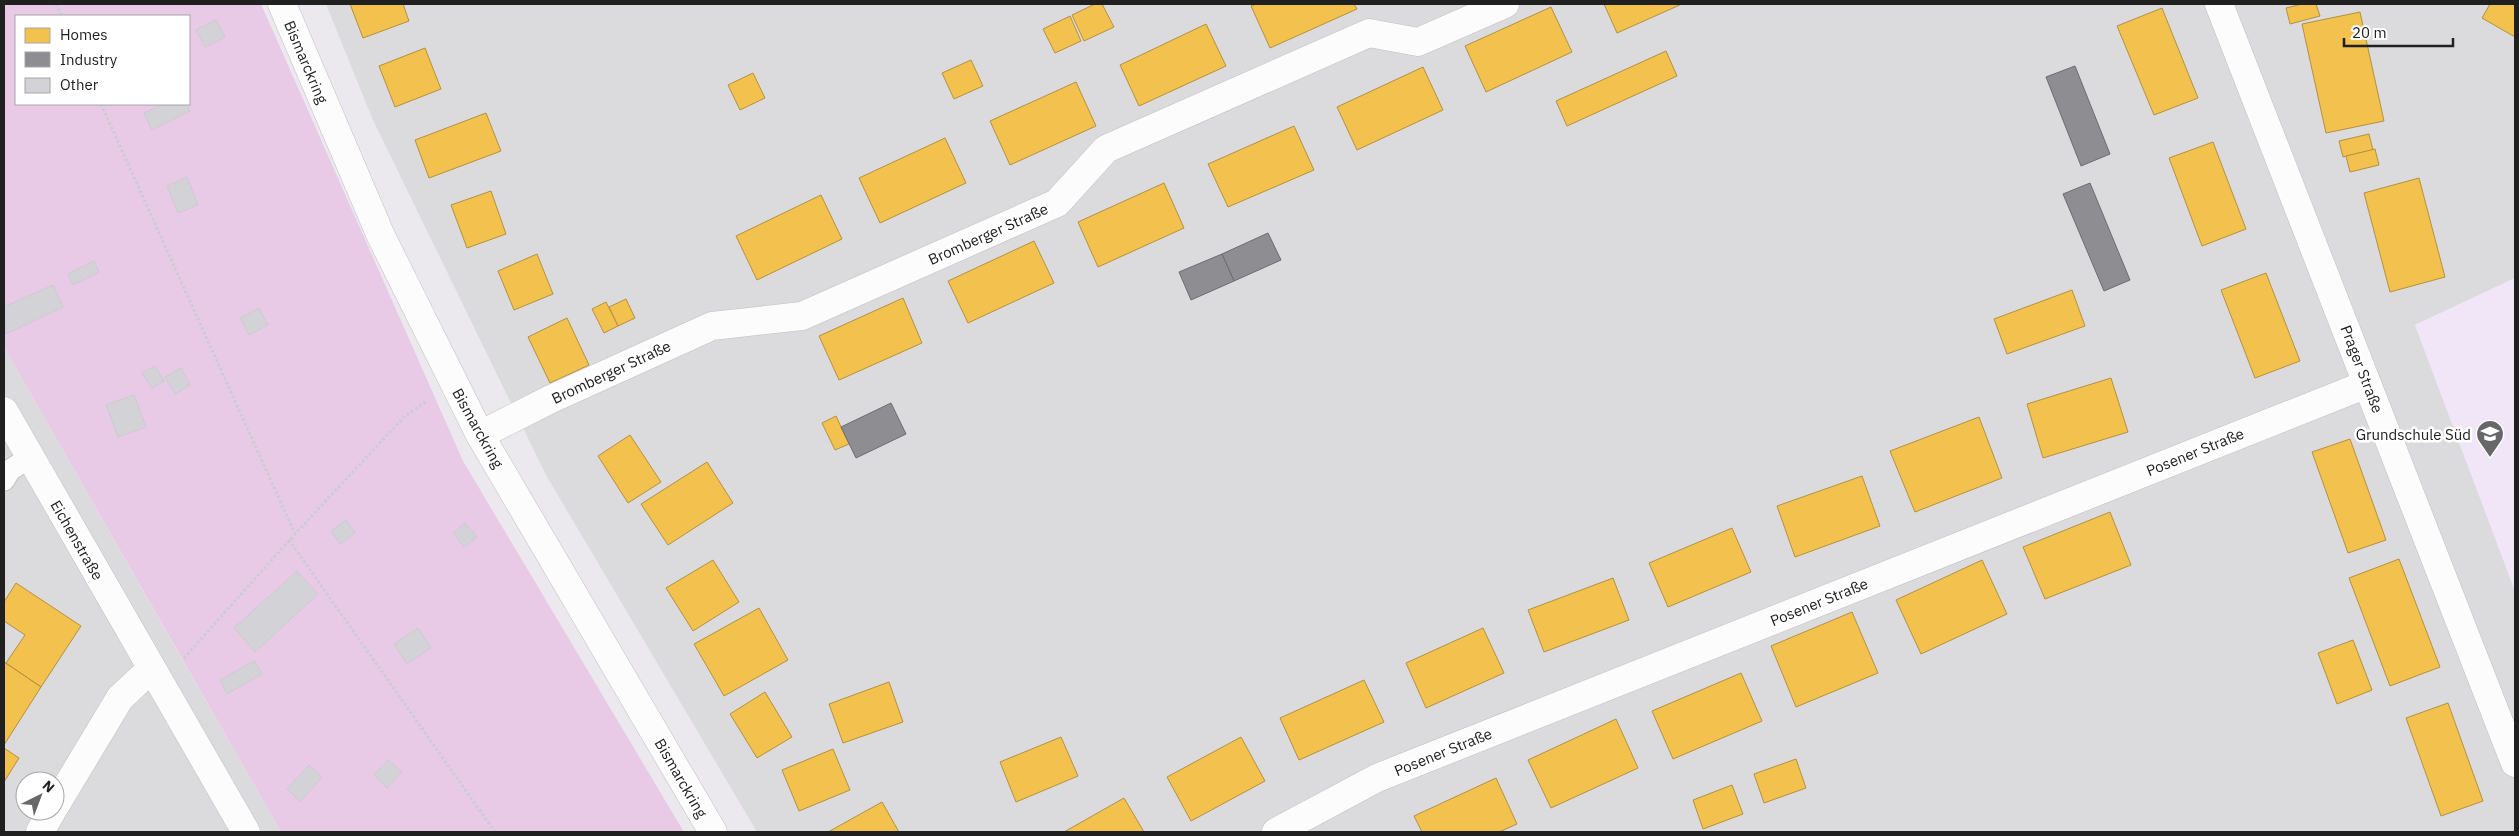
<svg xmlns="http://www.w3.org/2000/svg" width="2519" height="836" font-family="'IBM Plex Sans',sans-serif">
	<rect width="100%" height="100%" fill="#ebe9ee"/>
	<g fill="#dbdadd" fill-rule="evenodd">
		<polygon points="326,4 2515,4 2515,278 2415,325 2515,591 2515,832 757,832 546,475 372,118"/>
		<path d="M4,347l168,295 109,190h-277zM25,781h30v30h-30z"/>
	</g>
	<polygon fill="#f0e6f7" points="2515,278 2515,591 2415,325"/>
	<g fill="#dbdadc">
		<polygon points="1339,56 1349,79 1267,114 1257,92"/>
		<polygon points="1210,114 1220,136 1137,173 1127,150"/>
		<polygon points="1037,172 1047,194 964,231 954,208"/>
		<polygon points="910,228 920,251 838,288 828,265"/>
		<polygon points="2412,326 2515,597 2515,693 2380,339"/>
		<polygon points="716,334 727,357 588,420 577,397"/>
	</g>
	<path fill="#e9cae6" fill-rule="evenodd" d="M4,4h257l202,457 221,371h-403l-277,-485zM16,16h173v88h-173z"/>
	<g fill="#f2c14e" stroke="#b39140">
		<polygon points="350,4 403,4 409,21 363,38"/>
		<polygon points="1095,4 1102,4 1114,27 1084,41 1072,15"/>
		<polygon points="1256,4 1354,4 1357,9 1270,48 1251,6"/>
		<polygon points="1604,4 1682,4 1617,33"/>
		<polygon points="2302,4 2316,4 2320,16 2290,24 2286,8"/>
		<polygon points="2490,4 2515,4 2515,37 2482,18"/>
		<polygon points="1551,7 1572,52 1486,92 1465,46"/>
		<polygon points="2162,8 2198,98 2154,115 2117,26"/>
		<polygon points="2360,12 2384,121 2326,133 2302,24"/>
		<polygon points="1070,16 1081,41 1055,53 1043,29"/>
		<polygon points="1206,24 1226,66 1139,106 1120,65"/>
		<polygon points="425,48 441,89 395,107 379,66"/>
		<polygon points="1666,51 1677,76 1567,126 1556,101"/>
		<polygon points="971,60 983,86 954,99 942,73"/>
		<polygon points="1423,67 1443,110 1357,150 1337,107"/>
		<polygon points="753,73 765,98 740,110 728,85"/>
		<polygon points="1076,82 1096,126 1010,165 990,121"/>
		<polygon points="486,113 501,151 429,178 415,140"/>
		<polygon points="1294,126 1314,170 1228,207 1208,164"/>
		<polygon points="2369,134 2373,150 2343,157 2339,141"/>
		<polygon points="945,138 966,183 880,223 859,178"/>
		<polygon points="2213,142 2246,229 2202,246 2169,158"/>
		<polygon points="2375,149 2379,165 2350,172 2346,156"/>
		<polygon points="2419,178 2445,277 2390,292 2364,193"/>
		<polygon points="1164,183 1184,228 1098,267 1078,222"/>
		<polygon points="491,191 506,234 467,248 451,205"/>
		<polygon points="821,195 842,239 757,280 736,236"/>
		<polygon points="1034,241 1054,283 968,323 948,281"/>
		<polygon points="537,254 553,294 514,310 498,271"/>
		<polygon points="2266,273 2300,361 2255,378 2221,290"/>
		<polygon points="2072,290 2085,326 2007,354 1994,319"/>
		<polygon points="903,298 922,343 839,380 819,336"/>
		<polygon points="626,299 635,318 618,326 609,307"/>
		<polygon points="606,302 618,326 604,333 592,309"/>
		<polygon points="567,318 589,365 550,383 528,337"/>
		<polygon points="2111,378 2128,432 2043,458 2027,404"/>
		<polygon points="836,416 849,444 835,450 822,423"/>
		<polygon points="1979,417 2002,478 1915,512 1890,451"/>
		<polygon points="630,435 661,482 628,503 598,456"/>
		<polygon points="2350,439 2386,540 2348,553 2312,452"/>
		<polygon points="707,462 733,503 668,545 641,504"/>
		<polygon points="1862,476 1880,526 1795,557 1777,506"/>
		<polygon points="2110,512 2131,565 2045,599 2023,547"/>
		<polygon points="1732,528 1751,572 1668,607 1649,563"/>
		<polygon points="2399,559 2440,667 2390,686 2349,578"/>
		<polygon points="713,560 739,602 693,631 666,588"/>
		<polygon points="1982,560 2007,614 1921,654 1896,600"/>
		<polygon points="1613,578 1629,620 1544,652 1528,610"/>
		<polygon points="16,583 81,626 41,687 6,663 25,635 4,621 4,602"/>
		<polygon points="759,608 788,660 724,696 694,644"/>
		<polygon points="1852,612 1878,673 1796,707 1771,646"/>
		<polygon points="1483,628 1504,673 1426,708 1406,663"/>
		<polygon points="2353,640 2372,690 2337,704 2318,653"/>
		<polygon points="4,662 41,687 4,745"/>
		<polygon points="1741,673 1762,721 1673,759 1652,711"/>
		<polygon points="1364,680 1384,722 1299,760 1280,718"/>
		<polygon points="889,682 903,722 843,743 829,704"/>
		<polygon points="765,692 792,737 757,758 730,714"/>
		<polygon points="2448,703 2483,801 2441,816 2406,718"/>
		<polygon points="1616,719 1638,768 1551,808 1528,760"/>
		<polygon points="1061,737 1078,776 1016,802 1000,762"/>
		<polygon points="1241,737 1265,781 1191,821 1167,777"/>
		<polygon points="4,748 19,758 4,782"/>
		<polygon points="833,749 850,790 799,811 782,770"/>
		<polygon points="1796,759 1806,788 1764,803 1754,774"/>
		<polygon points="1496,778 1517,824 1499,832 1422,832 1414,816"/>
		<polygon points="1732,785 1743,814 1703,829 1693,800"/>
		<polygon points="1124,798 1144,832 1064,832"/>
		<polygon points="882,802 899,832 828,832"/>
	</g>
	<g fill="#8d8d92" stroke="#6c6c70">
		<polygon points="2075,66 2110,154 2081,166 2046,77"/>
		<polygon points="2090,183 2130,280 2104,291 2063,194"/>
		<polygon points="1268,233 1281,260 1234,281 1222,254"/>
		<polygon points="1222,254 1234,281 1191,300 1179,272"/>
		<polygon points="891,403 906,434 856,458 841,427"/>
	</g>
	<g fill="#d3d3d7" stroke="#cccad1">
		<polygon points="216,20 225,37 205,47 196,30"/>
		<polygon points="163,104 187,104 190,111 152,130 144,113"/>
		<polygon points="187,177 198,205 178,213 167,186"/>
		<polygon points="94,261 99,272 73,285 68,274"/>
		<polygon points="53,285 63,307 6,334 4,307"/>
		<polygon points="259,308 268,325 249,335 240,318"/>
		<polygon points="155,366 164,381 152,388 142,373"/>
		<polygon points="181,368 190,385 175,394 165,377"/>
		<polygon points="134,395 146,427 118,437 106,405"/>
		<polygon points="346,520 355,533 340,544 331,531"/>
		<polygon points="465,523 477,537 464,547 453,533"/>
		<polygon points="297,571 318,594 255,652 234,628"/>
		<polygon points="418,628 431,648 407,664 394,644"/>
		<polygon points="254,661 262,674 227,694 220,680"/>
		<polygon points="388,760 402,772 387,788 374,775"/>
		<polygon points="309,765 322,777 300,802 287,789"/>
	</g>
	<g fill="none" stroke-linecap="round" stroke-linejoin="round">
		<defs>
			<polyline id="service" points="4,480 10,470 29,458"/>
			<g id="minor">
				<polyline points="2219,4 2515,763"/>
				<polyline points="4,411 246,832"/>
				<polyline points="480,435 551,399 712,326 802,316 1057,203 1106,149 1369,33 1418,42 1505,4"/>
				<polyline points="55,806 120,698 151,669"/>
				<polyline points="40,832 52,811"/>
				<polyline points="1276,832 1377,778 2367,384"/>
			</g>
			<polyline id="tertiary" points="282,4 381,236 480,435 713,832"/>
		</defs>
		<use href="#service" stroke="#c0bfc1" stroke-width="23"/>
		<use href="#minor" stroke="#c0bfc1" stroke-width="29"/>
		<use href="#tertiary" stroke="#c0bfc1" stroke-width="29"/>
		<g stroke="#c9ccd7" stroke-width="3" stroke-dasharray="2.5 2.5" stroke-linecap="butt">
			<polyline points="56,4 62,16"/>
			<polyline points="101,104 295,534"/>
			<polyline points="289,540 495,832"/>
			<polyline points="184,658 295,534 405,416 427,401"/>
		</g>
		<use href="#service" stroke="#fcfcfc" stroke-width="21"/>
		<use href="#minor" stroke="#fcfcfc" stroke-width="28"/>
		<use href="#tertiary" stroke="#fcfcfc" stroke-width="28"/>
	</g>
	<defs>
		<symbol id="school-pin" viewBox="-11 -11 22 30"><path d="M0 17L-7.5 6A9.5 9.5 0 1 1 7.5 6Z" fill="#676668" stroke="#fff"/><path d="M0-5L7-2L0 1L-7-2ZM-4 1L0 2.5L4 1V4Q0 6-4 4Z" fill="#fff"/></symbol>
	</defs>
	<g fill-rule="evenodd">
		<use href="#school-pin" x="2474" y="418" width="32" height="43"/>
	</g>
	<g text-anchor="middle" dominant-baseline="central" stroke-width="5" stroke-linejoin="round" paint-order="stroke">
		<g font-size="15" fill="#202020" stroke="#fff">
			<text transform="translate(306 62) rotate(67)">Bismarckring</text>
			<text transform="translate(988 234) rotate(-24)">Bromberger Straße</text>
			<text transform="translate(2362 369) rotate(69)">Prager Straße</text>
			<text transform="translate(611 372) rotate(-25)">Bromberger Straße</text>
			<text transform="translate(478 428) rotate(61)">Bismarckring</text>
			<text transform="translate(2195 452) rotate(-22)">Posener Straße</text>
			<text transform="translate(77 540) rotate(60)">Eichenstraße</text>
			<text transform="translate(1819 602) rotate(-22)">Posener Straße</text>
			<text transform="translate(1443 752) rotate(-22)">Posener Straße</text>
			<text transform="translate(681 778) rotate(60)">Bismarckring</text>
		</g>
		<g font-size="15" fill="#202020" stroke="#fff" text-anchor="end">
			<text x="2471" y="434">Grundschule Süd</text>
		</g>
	</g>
	<rect width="2519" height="836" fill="none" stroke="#202020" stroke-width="10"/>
	<rect x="15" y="15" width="175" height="90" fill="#ffffff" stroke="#a6a6a6"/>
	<rect x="25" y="28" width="25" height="15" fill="#f2c14e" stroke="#a6a6a6"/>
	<text x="60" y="40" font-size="15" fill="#202020">Homes</text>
	<rect x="25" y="52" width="25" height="15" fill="#8d8d92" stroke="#a6a6a6"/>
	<text x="60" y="65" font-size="15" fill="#202020">Industry</text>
	<rect x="25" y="78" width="25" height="15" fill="#d3d3d7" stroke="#a6a6a6"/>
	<text x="60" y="90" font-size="15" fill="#202020">Other</text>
	<g transform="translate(40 796) rotate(42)"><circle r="24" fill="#ffffff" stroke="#a6a6a6"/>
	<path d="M0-4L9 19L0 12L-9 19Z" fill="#676668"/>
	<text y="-8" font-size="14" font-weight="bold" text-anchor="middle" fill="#202020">N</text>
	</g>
	<path d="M2344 38v8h109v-8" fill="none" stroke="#202020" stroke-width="2.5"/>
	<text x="2352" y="38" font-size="15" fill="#202020" stroke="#ffffff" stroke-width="4" paint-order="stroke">20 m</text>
</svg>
